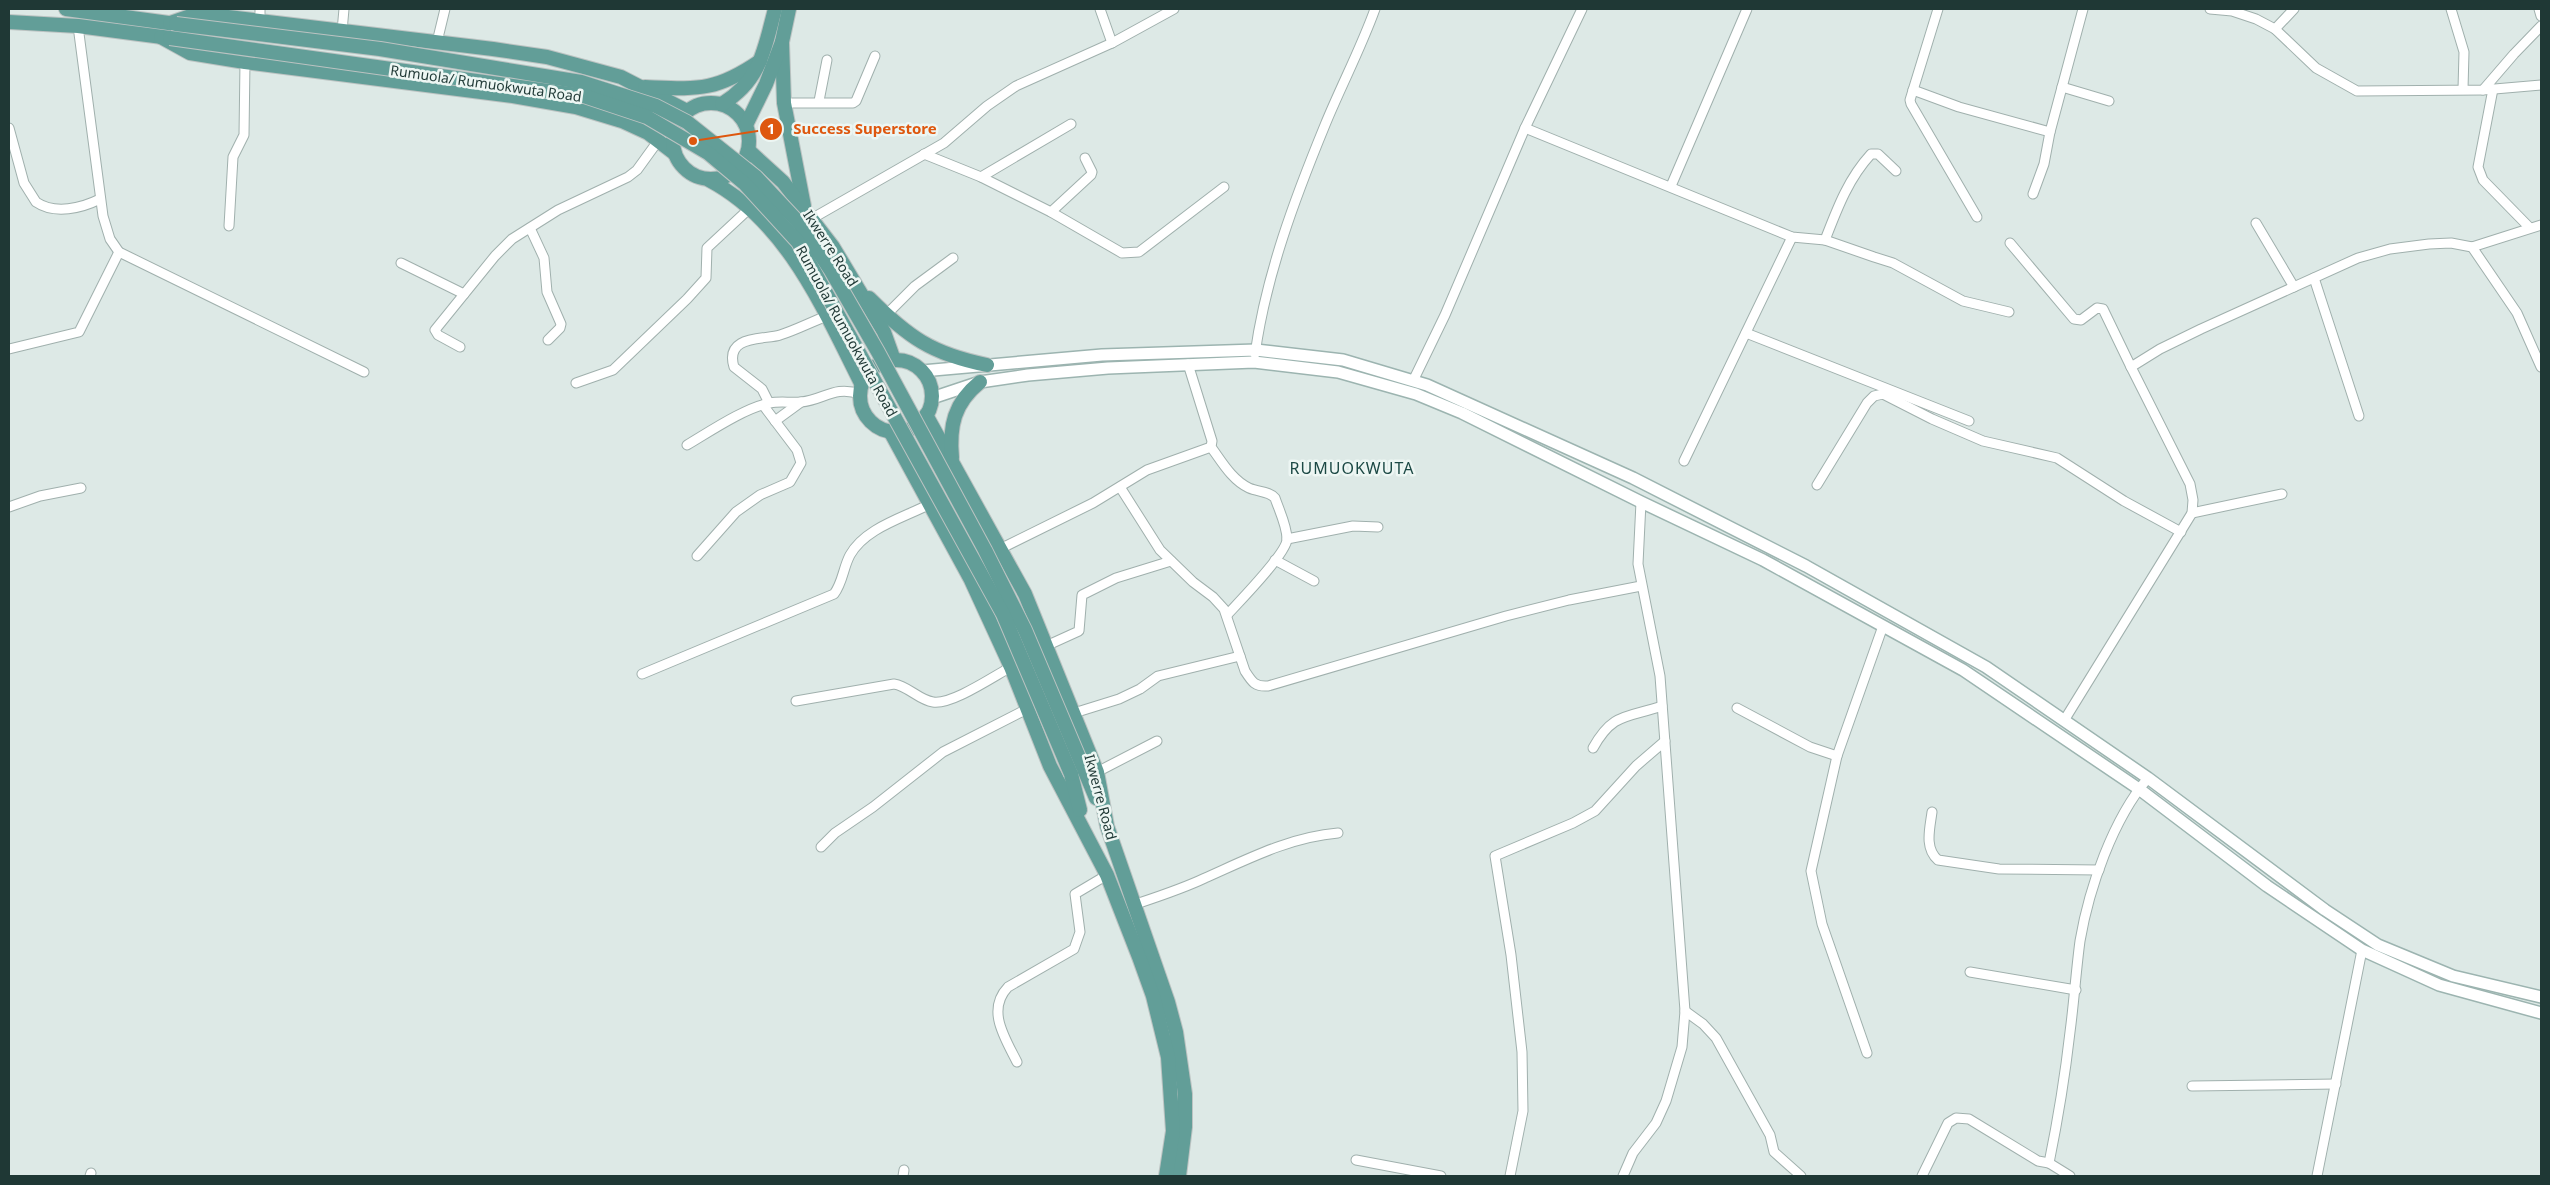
<svg xmlns="http://www.w3.org/2000/svg" width="2550" height="1185" font-family="'Noto Sans',sans-serif">
	<rect width="100%" height="100%" fill="#dde9e6"/>
	<g fill="none" stroke-linecap="round" stroke-linejoin="round">
		<defs>
			<g id="street">
				<polyline points="1100,9 1112,43"/>
				<polyline points="1938,9 1910,100 1911,104 1977,217"/>
				<polyline points="2210,9 2232,11 2256,19 2275,29 2316,68 2357,91 2483,90 2541,85"/>
				<polyline points="2451,9 2464,52 2463,89"/>
				<polyline points="2539,9 2541,16"/>
				<polyline points="260,21 260,9"/>
				<polyline points="78,26 103,216 110,239 119,252 364,372"/>
				<polyline points="2275,29 2294,9"/>
				<polyline points="342,31 344,9"/>
				<polyline points="437,42 445,9"/>
				<polyline points="2062,87 2109,101"/>
				<polyline points="2493,89 2478,167 2483,180 2529,227"/>
				<polyline points="1913,90 1959,107 2050,132"/>
				<polyline points="2483,90 2514,54 2541,26"/>
				<polyline points="819,101 827,60"/>
				<polyline points="784,103 853,103 856,101 875,56"/>
				<path d="M9,128l15,55 12,19c19,13 46,6 64,-3"/>
				<polyline points="1525,128 1792,237 1825,240 1874,257 1893,263 1963,301 2009,312"/>
				<polyline points="924,154 981,177 1051,212 1122,253 1139,252 1224,187"/>
				<polyline points="981,177 1071,124"/>
				<polyline points="1671,186 1747,9"/>
				<polyline points="2033,194 2044,164 2050,132 2083,9"/>
				<polyline points="1051,212 1091,175 1092,172 1085,158"/>
				<polyline points="813,218 944,143 987,106 1016,86 1112,43 1174,9"/>
				<polyline points="2256,223 2294,287"/>
				<polyline points="229,226 233,157 244,135 245,62"/>
				<polyline points="530,228 544,258 547,292 561,324 560,328 548,340"/>
				<path d="M1825,240c12,-31 23,-61 46,-86h7l18,17"/>
				<polyline points="2010,243 2074,319 2081,320 2097,308 2103,309 2131,367"/>
				<polyline points="2472,247 2517,313 2541,367"/>
				<polyline points="401,263 464,294"/>
				<polyline points="2314,278 2359,416"/>
				<polyline points="886,315 915,286 953,258"/>
				<polyline points="1746,333 1969,421"/>
				<polyline points="460,347 438,335 435,330 495,256 512,239 558,210 628,177 637,170 658,141"/>
				<polyline points="9,349 79,332 119,252"/>
				<path d="M1255,354c11,-79 40,-156 70,-229 16,-39 36,-77 50,-116"/>
				<path d="M1188,364l24,77 -1,6c11,15 21,33 38,41 9,4 20,3 26,10 4,12 12,28 12,41 0,14 -49,64 -60,76"/>
				<polyline points="1413,381 1445,315 1525,128 1582,9"/>
				<polyline points="576,383 613,370 687,299 706,278 707,248 750,208"/>
				<path d="M769,403l-7,-14 -28,-22c-10,-33 32,-27 46,-32 16,-5 31,-13 47,-19"/>
				<polyline points="775,421 801,402"/>
				<path d="M687,445c22,-13 59,-38 83,-42 10,-2 20,0 31,-1 23,-2 33,-17 59,-8"/>
				<polyline points="1684,461 1792,237"/>
				<polyline points="1817,485 1867,403 1874,396 1883,394 1932,419 1983,441 2057,458 2124,501 2181,532"/>
				<path d="M1120,487l40,63 33,32 20,15 11,12 21,62c7,11 10,16 23,15l238,-70 63,-16 72,-14"/>
				<polyline points="9,507 40,496 81,488"/>
				<polyline points="2192,513 2282,494"/>
				<polyline points="1287,539 1353,526 1378,527"/>
				<polyline points="1000,549 1093,503 1147,470 1211,447"/>
				<polyline points="697,556 736,512 760,495 790,482 801,463 797,450 763,405"/>
				<polyline points="1275,560 1314,581"/>
				<polyline points="1046,646 1079,631 1082,595 1116,578 1171,561"/>
				<path d="M642,674l192,-80c9,-12 9,-26 16,-39 15,-27 53,-37 80,-51"/>
				<path d="M796,701l98,-17c14,2 25,16 39,18 19,3 61,-26 78,-35"/>
				<polyline points="1737,708 1810,747 1837,756"/>
				<polyline points="1074,713 1119,699 1140,689 1158,676 1240,656"/>
				<polyline points="2065,719 2192,513 2193,500 2190,484 2131,367 2160,349 2201,329 2358,258 2390,249 2429,244 2451,243 2472,247 2541,225"/>
				<path d="M1593,748c20,-36 34,-30 69,-42"/>
				<polyline points="1097,772 1157,741"/>
				<path d="M1932,812c-2,16 -8,36 6,48l61,9 100,1"/>
				<polyline points="821,847 835,833 873,807 943,752 1027,709"/>
				<path d="M1133,905c24,-8 49,-16 72,-27 43,-19 85,-41 133,-45"/>
				<polyline points="1970,972 2076,990"/>
				<polyline points="1685,1011 1703,1024 1716,1038 1770,1135 1774,1152 1801,1176"/>
				<polyline points="1867,1053 1822,924 1811,871 1837,756 1883,626"/>
				<path d="M1017,1062c-12,-24 -31,-52 -9,-75l66,-38 6,-17 -5,-38 32,-19"/>
				<polyline points="2192,1086 2336,1084"/>
				<polyline points="1356,1160 1441,1176"/>
				<polyline points="90,1176 91,1173"/>
				<polyline points="903,1176 904,1170"/>
				<polyline points="1510,1176 1523,1111 1522,1052 1511,955 1495,856 1573,823 1595,811 1636,766 1665,741"/>
				<polyline points="1623,1176 1633,1153 1656,1123 1666,1101 1682,1047 1685,1011 1660,676 1638,564 1641,502"/>
				<polyline points="1922,1176 1948,1123 1956,1118 1969,1119 2038,1161 2049,1163"/>
				<path d="M2070,1176l-21,-13c9,-44 16,-87 21,-131 4,-30 6,-61 10,-91 9,-53 33,-122 68,-163"/>
				<polyline points="2317,1176 2362,950"/>
			</g>
			<g id="secondary">
				<polyline points="922,371 1102,355 1256,350 1343,360 1427,385 1633,478 1806,566 1986,667 2148,778 2325,910 2378,945 2453,976 2541,997"/>
				<polyline points="932,398 980,382 1028,375 1108,368 1254,362 1338,372 1416,394 1462,413 1641,502 1763,560 1963,670 2139,789 2267,886 2362,950 2439,985 2541,1013"/>
			</g>
			<g id="primary">
				<polyline points="66,9 176,24"/>
				<polyline points="9,22 78,26 170,38"/>
				<polyline points="170,23 193,15 211,15 493,49 547,57 621,77 687,111"/>
				<polyline points="161,37 190,53 245,62 513,96 576,107 622,121 648,133 674,153"/>
				<polyline points="782,42 784,103 804,206"/>
				<path d="M645,87c52,2 70,5 115,-26"/>
				<circle cx="711" cy="141" r="38"/>
				<path d="M722,104c39,-24 42,-54 53,-95"/>
				<polyline points="746,125 766,84 782,42 789,9"/>
				<polyline points="749,151 783,182 833,247 884,332 894,360"/>
				<path d="M709,180c78,41 114,128 152,203"/>
				<path d="M869,298c39,39 63,56 118,67"/>
				<circle cx="896" cy="396" r="36"/>
				<polyline points="926,415 1025,594 1097,772 1107,826 1168,1002 1176,1032 1185,1094 1185,1127 1179,1176"/>
				<polyline points="890,431 971,580 1011,667 1050,766 1107,875 1139,957 1153,996 1168,1057 1173,1131 1166,1176"/>
				<path d="M952,458c-3,-32 2,-55 28,-76"/>
				<polyline points="1083,767 1096,798"/>
				<polyline points="1071,774 1080,810"/>
			</g>
		</defs>
		<use href="#street" stroke="#a0b0ad" stroke-width="11"/>
		<use href="#secondary" stroke="#9cb4b0" stroke-width="14"/>
		<use href="#primary" stroke="#bcc3c2" stroke-width="16"/>
		<use href="#street" stroke="#fff" stroke-width="9"/>
		<use href="#secondary" stroke="#fff" stroke-width="11"/>
		<use href="#primary" stroke="#629e98" stroke-width="14"/>
		<defs>
			<g id="primary-bridge">
				<polyline points="176,24 380,49 581,82 656,106 687,122 756,177 800,224 830,269 878,352 985,550 1025,630 1083,767"/>
				<polyline points="170,38 584,96 647,117 708,153 745,184 798,242 1003,614 1071,774"/>
			</g>
		</defs>
		<use href="#primary-bridge" stroke="#bcc3c2" stroke-width="16" stroke-linecap="butt"/>
		<use href="#primary-bridge" stroke="#629e98" stroke-width="14"/>
	</g>
	<g text-anchor="middle" dominant-baseline="central" stroke-width="5" stroke-linejoin="round" paint-order="stroke">
		<g font-size="14" fill="#1f3835" stroke="#edf6f3">
			<text transform="translate(486 83) rotate(8)">Rumuola/ Rumuokwuta Road</text>
			<text transform="translate(831 248) rotate(57)">Ikwerre Road</text>
			<text transform="translate(847 331) rotate(61)">Rumuola/ Rumuokwuta Road</text>
			<text transform="translate(1101 797) rotate(75)">Ikwerre Road</text>
		</g>
		<g font-size="16" letter-spacing="1" fill="#1c4945" stroke="#edf6f3">
			<text x="1352" y="468">RUMUOKWUTA</text>
		</g>
	</g>
	<path fill="none" stroke="#de570e" stroke-width="2" d="M693 141L771 129"/>
	<g fill="#de570e" stroke="#edf6f3" stroke-width="2">
		<circle cx="693" cy="141" r="5"/>
		<circle cx="771" cy="129" r="12"/>
	</g>
	<g font-size="15" text-anchor="middle" font-weight="bold" fill="#fff">
		<text x="771" y="134">1</text>
	</g>
	<g font-size="15" text-anchor="middle" font-weight="bold" fill="#de570e" stroke="#edf6f3" stroke-width="5" stroke-linejoin="round" paint-order="stroke">
		<text x="865" y="134">Success Superstore</text>
	</g>
	<rect width="2550" height="1185" fill="none" stroke="#1f3835" stroke-width="20"/>
</svg>
